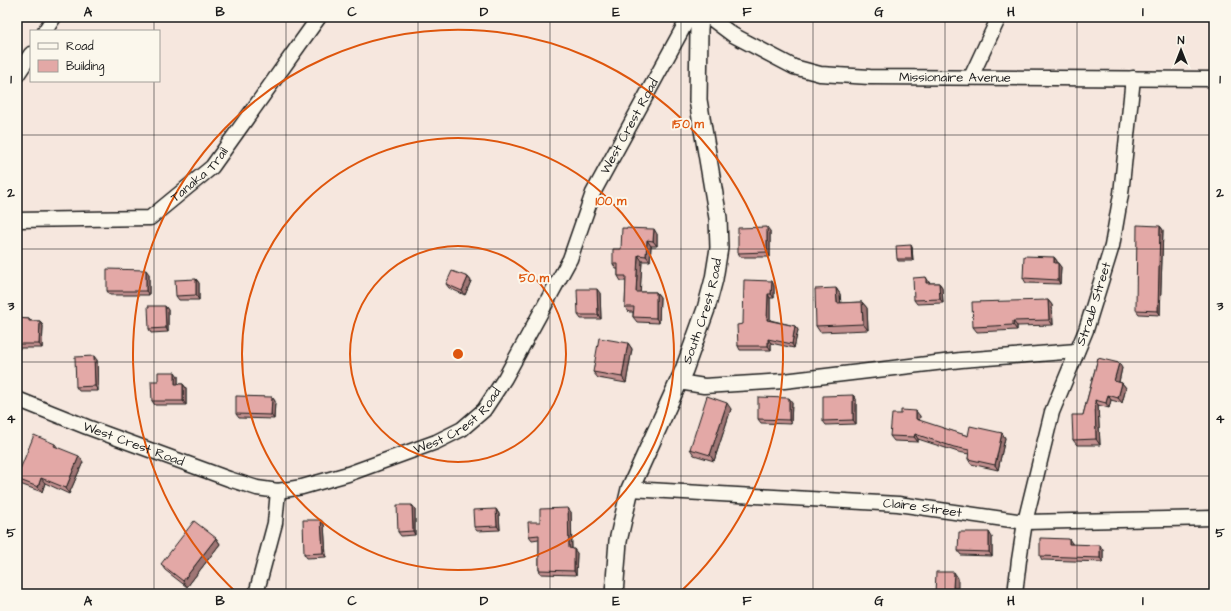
<svg xmlns="http://www.w3.org/2000/svg" width="1231" height="611" font-family="'Architects Daughter',sans-serif">
	<rect width="100%" height="100%" fill="#f6e7de"/>
	<filter id="ink" filterUnits="userSpaceOnUse"><feTurbulence type="fractalNoise" baseFrequency=".025" numOctaves="2"/><feDisplacementMap in="SourceGraphic" scale="8" xChannelSelector="R" yChannelSelector="G"/><feConvolveMatrix kernelMatrix="1 2 1 2 8 2 1 2 1" color-interpolation-filters="sRGB"/></filter>
	<g filter="url(#ink)">
		<g fill="none" stroke-linecap="round" stroke-linejoin="round">
			<defs>
				<g id="minor">
					<path id="s1" d="M712,17l1,3 20,15 61,32 26,7 50,3 344,2"/>
					<polyline points="45,31 54,17"/>
					<polyline points="17,75 31,54"/>
					<polyline points="971,77 999,17"/>
					<path id="s2" d="M17,220l133,-2 62,-51 107,-150"/>
					<polyline points="679,382 704,386 784,381 961,360 1077,351"/>
					<path id="s3" d="M17,399l70,28 142,52 28,9 21,3 24,-4 46,-13 88,-32 26,-13 22,-19 21,-32 65,-119 23,-66 96,-176"/>
					<path id="s4" d="M630,489l268,15 127,18 189,-4"/>
					<polyline points="256,594 275,523 278,491"/>
					<path id="s5" d="M1015,594l4,-34 6,-38 27,-110 34,-82 26,-84 9,-52 12,-116"/>
				</g>
				<g id="tertiary">
					<path id="s6" d="M614,594l4,-53 12,-52 54,-119 22,-61 8,-30 5,-31 -1,-30 -20,-118 1,-71 1,-12"/>
				</g>
			</defs>
			<use href="#minor" stroke="#1c1c1c" stroke-width="17"/>
			<use href="#tertiary" stroke="#1c1c1c" stroke-width="20"/>
			<use href="#minor" stroke="#fbf7ec" stroke-width="14"/>
			<use href="#tertiary" stroke="#fbf7ec" stroke-width="17"/>
		</g>
		<g fill="#c3908f" stroke="#1c1c1c">
			<polygon points="1160,226 1163,230 1160,315 1139,314 1136,310"/>
			<polygon points="770,231 770,257 741,257 738,253"/>
			<polygon points="657,234 657,246 651,246 650,261 642,261 640,292 656,292 660,297 659,323 637,322 633,317 633,312 629,312 625,307 626,281 621,281 618,276 618,269 616,269 613,264 621,249"/>
			<polygon points="912,247 913,261 898,261 897,259"/>
			<polygon points="1054,257 1057,261 1057,263 1061,267 1060,284 1026,283 1023,278"/>
			<polygon points="149,274 149,295 110,295 107,291"/>
			<polygon points="468,277 471,281 465,295 449,288 446,284"/>
			<polygon points="196,279 199,283 199,300 179,300 176,296"/>
			<polygon points="929,282 929,283 939,283 942,287 943,303 917,304 914,300"/>
			<polygon points="774,285 774,298 770,298 770,320 795,326 798,330 794,348 771,343 771,350 740,350 738,346 743,324"/>
			<polygon points="836,288 840,294 841,303 862,302 867,308 868,330 820,332 816,326"/>
			<polygon points="600,293 601,319 581,319 578,315"/>
			<polygon points="1048,300 1052,305 1053,325 1017,326 1017,330 977,332 973,327"/>
			<polygon points="165,306 168,310 168,332 151,333 149,329"/>
			<polygon points="17,318 29,319 31,321 40,321 43,326 42,348 17,348"/>
			<polygon points="628,343 632,349 626,383 598,378 593,372"/>
			<polygon points="1098,358 1122,368 1119,382 1122,383 1126,388 1122,403 1111,400 1109,408 1098,405 1100,445 1077,445 1073,440 1083,415"/>
			<polygon points="97,360 98,391 79,391 76,387"/>
			<polygon points="178,376 178,384 183,384 186,388 186,405 155,405 152,401 158,381"/>
			<polygon points="853,395 856,399 856,424 826,425 823,421"/>
			<polygon points="272,397 275,401 274,419 239,418 236,414"/>
			<polygon points="792,402 791,424 761,423 758,419"/>
			<polygon points="731,409 714,461 694,455 690,449"/>
			<polygon points="920,416 919,421 968,436 1002,433 1005,438 998,470 971,464 968,459 969,454 958,452 918,439 918,442 894,441 890,436"/>
			<polygon points="55,444 58,448 83,462 69,494 45,483 42,492 20,484 17,479 17,477"/>
			<polygon points="412,505 415,509 415,535 401,536 398,532"/>
			<polygon points="496,509 499,514 500,530 477,531 474,527"/>
			<polygon points="571,512 572,549 577,553 576,575 541,574 539,570 539,539 532,540 529,536 540,522"/>
			<polygon points="321,520 324,524 326,557 307,558 304,554"/>
			<polygon points="992,537 992,556 961,555 958,551"/>
			<polygon points="216,538 220,544 187,587 165,570 161,564"/>
			<polygon points="1072,543 1072,545 1103,550 1103,562 1042,560 1040,556"/>
		</g>
		<g fill="#9f7674" stroke="#1c1c1c">
			<polygon points="1160,226 1163,230 1160,315 1158,311"/>
			<polygon points="767,227 770,231 770,257 767,252"/>
			<polygon points="654,229 657,234 657,246 653,241"/>
			<polygon points="647,240 651,246 650,261 646,256"/>
			<polygon points="911,245 912,247 913,261 912,259"/>
			<polygon points="638,255 642,261 640,297 636,292"/>
			<polygon points="1054,257 1057,261 1057,267 1054,263"/>
			<polygon points="1058,263 1061,267 1060,284 1058,280"/>
			<polygon points="146,270 149,274 149,295 146,291"/>
			<polygon points="468,277 471,281 465,295 462,291"/>
			<polygon points="926,277 929,282 929,287 926,283"/>
			<polygon points="196,279 199,283 199,300 196,295"/>
			<polygon points="772,281 774,285 774,298 771,294"/>
			<polygon points="939,283 942,287 943,303 940,299"/>
			<polygon points="836,288 840,294 841,309 837,303"/>
			<polygon points="597,289 600,293 601,319 598,315"/>
			<polygon points="656,292 660,297 659,323 656,318"/>
			<polygon points="768,294 770,298 770,324 767,320"/>
			<polygon points="1048,300 1052,305 1053,325 1049,320"/>
			<polygon points="862,302 867,308 868,330 863,324"/>
			<polygon points="165,306 168,310 168,332 166,328"/>
			<polygon points="40,321 43,326 42,348 39,344"/>
			<polygon points="1013,321 1017,326 1017,330 1013,325"/>
			<polygon points="795,326 798,330 794,348 792,344"/>
			<polygon points="768,339 771,343 771,350 768,346"/>
			<polygon points="628,343 632,349 626,383 622,377"/>
			<polygon points="94,356 97,360 98,391 95,386"/>
			<polygon points="1119,363 1122,368 1118,386 1114,381"/>
			<polygon points="175,372 178,376 178,388 175,384"/>
			<polygon points="1122,383 1126,388 1122,403 1118,398"/>
			<polygon points="183,384 186,388 186,405 183,401"/>
			<polygon points="853,395 856,399 856,424 853,420"/>
			<polygon points="1108,395 1111,400 1109,408 1106,403"/>
			<polygon points="272,397 275,401 274,419 271,415"/>
			<polygon points="789,398 792,402 791,424 789,420"/>
			<polygon points="1095,400 1098,405 1100,445 1096,439"/>
			<polygon points="727,403 731,409 714,461 710,455"/>
			<polygon points="916,411 920,416 919,424 916,419"/>
			<polygon points="1002,433 1005,438 998,470 995,465"/>
			<polygon points="915,434 918,439 918,442 914,437"/>
			<polygon points="79,456 83,462 69,494 66,488"/>
			<polygon points="41,478 45,483 42,492 38,487"/>
			<polygon points="412,505 415,509 415,535 413,531"/>
			<polygon points="568,508 571,512 572,553 569,548"/>
			<polygon points="496,509 499,514 500,530 497,526"/>
			<polygon points="321,520 324,524 326,557 323,553"/>
			<polygon points="989,532 992,537 992,556 989,552"/>
			<polygon points="216,538 220,544 187,587 183,581"/>
			<polygon points="1069,539 1072,543 1071,549 1069,544"/>
			<polygon points="1100,545 1103,550 1103,562 1100,558"/>
			<polygon points="574,549 577,553 576,575 574,571"/>
			<polygon points="954,572 958,578 958,594 953,588"/>
			<polygon points="958,588 962,594 958,594"/>
		</g>
		<g fill="#e3a8a6" stroke="#1c1c1c">
			<polygon points="1137,225 1160,226 1158,311 1136,310"/>
			<polygon points="767,227 767,252 738,253 738,228"/>
			<polygon points="622,228 654,229 653,241 647,240 646,256 638,255 636,292 656,292 656,318 633,317 634,307 625,307 626,276 618,276 618,264 613,264 613,249 621,249"/>
			<polygon points="911,245 912,259 897,259 896,246"/>
			<polygon points="1024,256 1054,257 1054,263 1058,263 1058,280 1023,278"/>
			<polygon points="107,269 146,270 146,291 107,291"/>
			<polygon points="452,271 468,277 462,291 446,284"/>
			<polygon points="926,277 926,283 939,283 940,299 914,300 913,278"/>
			<polygon points="196,279 196,295 176,296 175,280"/>
			<polygon points="744,280 772,281 771,294 768,294 767,320 795,326 792,344 768,339 768,346 738,346 737,325 743,324"/>
			<polygon points="836,288 837,303 862,302 863,324 816,326 815,289"/>
			<polygon points="577,289 597,289 598,315 578,315"/>
			<polygon points="1048,300 1049,320 1013,321 1013,325 973,327 972,302"/>
			<polygon points="148,306 165,306 166,328 149,329"/>
			<polygon points="17,318 29,319 29,321 40,321 39,344 17,344"/>
			<polygon points="599,338 628,343 622,377 593,372"/>
			<polygon points="94,356 95,386 76,387 75,357"/>
			<polygon points="1098,358 1119,363 1114,381 1122,383 1118,398 1108,395 1106,403 1095,400 1096,439 1073,440 1072,415 1083,415"/>
			<polygon points="158,372 175,372 175,384 183,384 183,401 152,401 151,381 158,381"/>
			<polygon points="853,395 853,420 823,421 823,396"/>
			<polygon points="236,396 272,397 271,415 236,414"/>
			<polygon points="707,396 727,403 710,455 690,449"/>
			<polygon points="758,397 789,398 789,420 758,419"/>
			<polygon points="901,410 916,411 916,419 968,436 970,426 1002,433 995,465 968,459 969,450 954,447 915,434 914,437 890,436 892,414 901,414"/>
			<polygon points="34,435 55,444 54,446 79,456 66,488 41,478 38,487 17,479 17,477"/>
			<polygon points="397,505 412,505 413,531 398,532"/>
			<polygon points="568,508 569,548 574,549 574,571 539,570 539,535 529,536 528,522 540,522 540,509"/>
			<polygon points="496,509 497,526 474,527 473,510"/>
			<polygon points="303,520 321,520 323,553 304,554"/>
			<polygon points="194,521 216,538 183,581 161,564"/>
			<polygon points="959,532 989,532 989,552 958,551"/>
			<polygon points="1040,538 1069,539 1069,544 1100,545 1100,558 1040,556"/>
			<polygon points="936,572 954,572 953,588 958,588 958,594 935,594"/>
		</g>
	</g>
	<path fill="none" stroke="#1c1c1c" stroke-width="1" stroke-opacity="0.55" d="M154,17v14M286,17v577M418,17v577M550,17v577M681,17v577M813,17v577M945,17v577M1077,17v577M154,81v513M17,135h1197M17,249h1197M17,362h1197M17,476h1197"/>
	<g fill="none" stroke="#de560d" stroke-width="2">
		<circle cx="458" cy="354" r="108"/>
		<circle cx="458" cy="354" r="216"/>
		<path d="M238 594A325 325 0 1 1 678 594"/>
	</g>
	<g text-anchor="middle" dominant-baseline="central" stroke-width="4" stroke-linejoin="round" paint-order="stroke">
		<g font-size="13" fill="#1c1c1c" stroke="#fbf7ec">
			<text stroke="none"><textPath href="#s1" startOffset="259">Missionaire Avenue</textPath></text>
			<text stroke="none"><textPath href="#s3" startOffset="821">West Crest Road</textPath></text>
			<text stroke="none"><textPath href="#s2" startOffset="199">Tanaka Trail</textPath></text>
			<text stroke="none"><textPath href="#s5" startOffset="302">Straub Street</textPath></text>
			<text stroke="none"><textPath href="#s6" startOffset="299">South Crest Road</textPath></text>
			<text stroke="none"><textPath href="#s3" startOffset="473">West Crest Road</textPath></text>
			<text stroke="none"><textPath href="#s3" startOffset="125">West Crest Road</textPath></text>
			<text stroke="none"><textPath href="#s4" startOffset="293">Claire Street</textPath></text>
		</g>
	</g>
	<circle cx="458" cy="354" r="6" fill="#de560d" stroke="#fbf7ec" stroke-width="2"/>
	<g font-size="12" text-anchor="middle" font-weight="bold" fill="#de560d" stroke="#fbf7ec" stroke-width="4" stroke-linejoin="round" paint-order="stroke">
		<text x="688" y="128">150 m</text>
		<text x="611" y="205">100 m</text>
		<text x="534" y="282">50 m</text>
	</g>
	<rect width="1231" height="611" fill="none" stroke="#fbf7ec" stroke-width="44"/>
	<rect x="30" y="30" width="130" height="52" fill="#fbf7ec" stroke="#a29f99"/>
	<rect x="38" y="43" width="20" height="6" fill="#fbf7ec" stroke="#a29f99"/>
	<text x="66" y="50" font-size="12" fill="#1c1c1c">Road</text>
	<rect x="38" y="60" width="20" height="12" fill="#e3a8a6" stroke="#a29f99"/>
	<text x="66" y="70" font-size="12" fill="#1c1c1c">Building</text>
	<g transform="translate(1181 50)" stroke="#fbf7ec" stroke-width="3" paint-order="stroke">
	<path d="M0-3L7 15L0 10L-7 15Z" fill="#1c1c1c"/>
	<text y="-6" font-size="11" font-weight="bold" text-anchor="middle" fill="#1c1c1c">N</text>
	</g>
	<rect x="22" y="22" width="1187" height="567" fill="none" stroke="#1c1c1c" stroke-width="1.5"/>
	<g font-size="13" text-anchor="middle" font-weight="bold" fill="#1c1c1c">
		<text x="88" y="16">A</text>
		<text x="220" y="16">B</text>
		<text x="352" y="16">C</text>
		<text x="484" y="16">D</text>
		<text x="616" y="16">E</text>
		<text x="747" y="16">F</text>
		<text x="879" y="16">G</text>
		<text x="1011" y="16">H</text>
		<text x="1143" y="16">I</text>
		<text x="11" y="83">1</text>
		<text x="1220" y="83">1</text>
		<text x="11" y="197">2</text>
		<text x="1220" y="197">2</text>
		<text x="11" y="310">3</text>
		<text x="1220" y="310">3</text>
		<text x="11" y="423">4</text>
		<text x="1220" y="423">4</text>
		<text x="11" y="537">5</text>
		<text x="1220" y="537">5</text>
		<text x="88" y="605">A</text>
		<text x="220" y="605">B</text>
		<text x="352" y="605">C</text>
		<text x="484" y="605">D</text>
		<text x="616" y="605">E</text>
		<text x="747" y="605">F</text>
		<text x="879" y="605">G</text>
		<text x="1011" y="605">H</text>
		<text x="1143" y="605">I</text>
	</g>
</svg>
